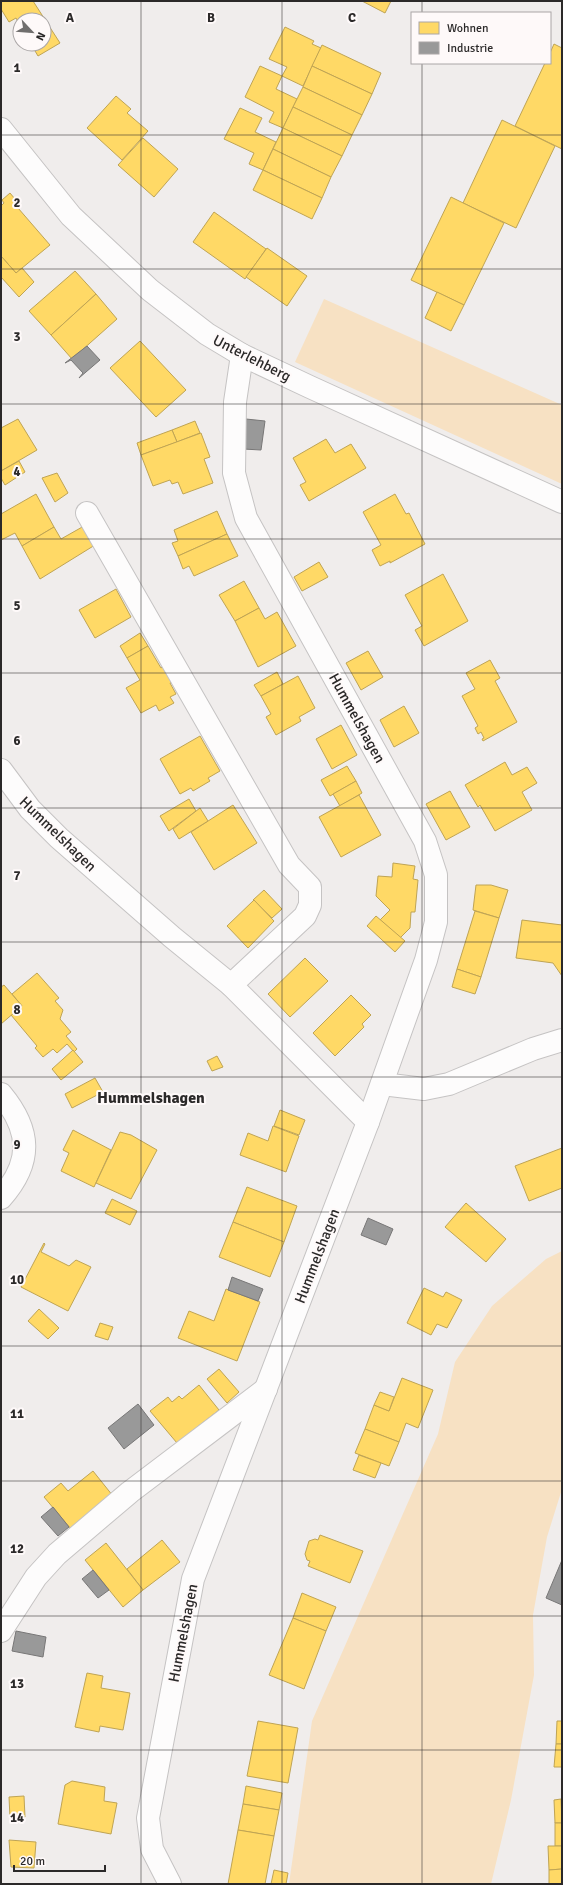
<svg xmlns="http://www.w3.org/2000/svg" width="563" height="1885" font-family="Signika,sans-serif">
	<rect width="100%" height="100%" fill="#f0edec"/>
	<g fill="#f7e1c3">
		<polygon points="324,299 562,405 562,484 295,362"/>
		<polygon points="562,1251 562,1489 547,1537 533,1615 534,1675 511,1800 491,1884 289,1884 312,1721 438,1434 455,1362 492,1306 546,1259"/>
	</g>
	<g fill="#ffd966" stroke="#bfa454">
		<polygon points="1,1 33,1 60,43 38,56 31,44 44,44 44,20 20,20 20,25 16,18 9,22 1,9"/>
		<polygon points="362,1 391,1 385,13"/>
		<polygon points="285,27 314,41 312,44 321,48 303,86 282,76 287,67 269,59"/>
		<polygon points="554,44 562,48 562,149 515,126 545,63 550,63 550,53"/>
		<polygon points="322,45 381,73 372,94 312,66"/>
		<polygon points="260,66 282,76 276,89 297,99 283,128 269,122 274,112 245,97"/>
		<polygon points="312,66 372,94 362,115 303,87"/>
		<polygon points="303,87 362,115 352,135 293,107"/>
		<polygon points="116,96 131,109 127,113 148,131 122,160 87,128"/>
		<polygon points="293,107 352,135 342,156 283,128"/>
		<polygon points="240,108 262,118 255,132 276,142 263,170 249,164 254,153 224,139"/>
		<polygon points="502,120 555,146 516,228 463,203"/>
		<polygon points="283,128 342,156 331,177 273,149"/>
		<polygon points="143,138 178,169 154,197 118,165"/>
		<polygon points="273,149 331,177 322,198 263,170"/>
		<polygon points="263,170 322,198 312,219 253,190"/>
		<polygon points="10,193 20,205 18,208 50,245 16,273 1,256 1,206 4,203 2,200"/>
		<polygon points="451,197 504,223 464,305 411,280"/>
		<polygon points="214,212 266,249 245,279 193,242"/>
		<polygon points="267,248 307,276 287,306 246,277"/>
		<polygon points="1,256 16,273 22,268 34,282 19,297 1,277"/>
		<polygon points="75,271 96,294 51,335 29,311"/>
		<polygon points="437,292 464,305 451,331 425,318"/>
		<polygon points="96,294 117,319 72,359 51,335"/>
		<polygon points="140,341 186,390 156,417 110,368"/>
		<polygon points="18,419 37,450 1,471 1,428"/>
		<polygon points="195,421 200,433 177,442 172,430"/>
		<polygon points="172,430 177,442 141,455 137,443"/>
		<polygon points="201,433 210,457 204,459 213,483 183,494 178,482 172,484 170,480 153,486 141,455"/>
		<polygon points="326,439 335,453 351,444 366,468 309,501 300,485 306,482 293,458"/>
		<polygon points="19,461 25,472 5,485 1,478 1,471"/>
		<polygon points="57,473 68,493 55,502 42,478"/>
		<polygon points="36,494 54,527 22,546 15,533 1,540 1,514"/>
		<polygon points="395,494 406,514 409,513 425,544 390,563 390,561 380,566 372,550 381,545 363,512"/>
		<polygon points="217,511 227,534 178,556 172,543 178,541 174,530"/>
		<polygon points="84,526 95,545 40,579 22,546 54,527 61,539"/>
		<polygon points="227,534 238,556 194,576 189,566 183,569 178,556"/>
		<polygon points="319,562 328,577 302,591 294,577"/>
		<polygon points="443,574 468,621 424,646 415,630 422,626 405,595"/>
		<polygon points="244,581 259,608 235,621 219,595"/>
		<polygon points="116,589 131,617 95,638 79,610"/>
		<polygon points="259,608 265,619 277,612 296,646 258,667 235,621"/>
		<polygon points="140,633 148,646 127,658 120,646"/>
		<polygon points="148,646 161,668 166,664 175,680 170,683 176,694 170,697 174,703 159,711 156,705 141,713 126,688 140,680 127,658"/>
		<polygon points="368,651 383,677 361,690 346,663"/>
		<polygon points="490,660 500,678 495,681 517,722 483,741 482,739 484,738 481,732 478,734 475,728 478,726 462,696 475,689 466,673"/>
		<polygon points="277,672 283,684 261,696 254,685"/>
		<polygon points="298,676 315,708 299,717 301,721 276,735 266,717 271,714 261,696"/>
		<polygon points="404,706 419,733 394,747 380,720"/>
		<polygon points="341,725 357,755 332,769 316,739"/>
		<polygon points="200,736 220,771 208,778 210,781 193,791 191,788 180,794 160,759"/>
		<polygon points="505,762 512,775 527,767 537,783 522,792 532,810 495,831 480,805 478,807 465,785"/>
		<polygon points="347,766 356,781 330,796 321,780"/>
		<polygon points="356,781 362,793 340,806 333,794"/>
		<polygon points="450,791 470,827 446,840 426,804"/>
		<polygon points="359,795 381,835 341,857 319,817"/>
		<polygon points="189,799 196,811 169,831 160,816"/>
		<polygon points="233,805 257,843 214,870 191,832"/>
		<polygon points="200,808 208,821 179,839 173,829"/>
		<polygon points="393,863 415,866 413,879 418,880 415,912 411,912 410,928 400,938 380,920 390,910 376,896 378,876 392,877"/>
		<polygon points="476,885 491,885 508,890 499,918 473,910"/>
		<polygon points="264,890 282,909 272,918 253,900"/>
		<polygon points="254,900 274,921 248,948 227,926"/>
		<polygon points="475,911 499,918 481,977 457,969"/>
		<polygon points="376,916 405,941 395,952 367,926"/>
		<polygon points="522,920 562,925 562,976 553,963 516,958"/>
		<polygon points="305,958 328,981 290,1017 268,994"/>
		<polygon points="457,969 481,977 475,994 452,987"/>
		<polygon points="37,973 59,998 55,1001 63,1010 60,1019 71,1032 66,1036 77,1049 74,1052 67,1044 57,1053 53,1049 43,1057 35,1048 37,1046 11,1015 22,1006 12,994"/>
		<polygon points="4,985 22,1006 1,1024 1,987"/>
		<polygon points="351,995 371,1015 362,1024 364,1027 335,1056 313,1033"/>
		<polygon points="73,1050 83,1062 61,1080 52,1069"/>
		<polygon points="217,1056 223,1067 212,1071 207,1061"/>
		<polygon points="95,1078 103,1092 72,1108 65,1094"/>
		<polygon points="280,1110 305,1120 299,1135 274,1126"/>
		<polygon points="273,1126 299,1136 286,1172 240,1155 248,1133 268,1141"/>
		<polygon points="73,1130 111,1150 94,1187 61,1171 69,1153 63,1150"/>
		<polygon points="120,1132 131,1135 157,1150 131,1199 96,1183"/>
		<polygon points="562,1148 562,1188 529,1201 515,1166"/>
		<polygon points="247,1187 297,1206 284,1242 233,1222"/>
		<polygon points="112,1199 137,1211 130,1225 105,1213"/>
		<polygon points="466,1203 506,1239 486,1262 445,1227"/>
		<polygon points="233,1222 284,1242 270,1277 219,1257"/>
		<polygon points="44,1243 45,1244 41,1252 69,1266 76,1260 91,1267 68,1311 21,1287"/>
		<polygon points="424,1288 443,1297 446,1292 462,1300 447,1328 437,1324 431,1335 407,1323"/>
		<polygon points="226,1289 260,1302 237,1361 178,1338 189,1311 214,1321"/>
		<polygon points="39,1309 59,1328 48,1339 28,1321"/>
		<polygon points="100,1323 113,1327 108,1340 95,1336"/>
		<polygon points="219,1369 239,1392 227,1403 207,1379"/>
		<polygon points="402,1378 433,1390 418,1428 406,1423 399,1442 365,1429 374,1405 389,1411"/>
		<polygon points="199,1385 219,1410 177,1443 150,1411 168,1397 172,1402 179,1396 182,1399"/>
		<polygon points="380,1392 394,1397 389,1411 374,1405"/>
		<polygon points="365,1429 399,1442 389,1466 355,1453"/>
		<polygon points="359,1455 381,1463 375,1478 353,1470"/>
		<polygon points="93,1471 113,1496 71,1529 44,1497 61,1483 68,1491"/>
		<polygon points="320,1535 363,1551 350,1583 308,1566 310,1561 307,1560 305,1554 309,1541 315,1539 318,1540"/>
		<polygon points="162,1540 180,1562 143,1590 127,1569"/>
		<polygon points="106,1543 143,1590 123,1607 85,1560"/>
		<polygon points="302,1593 336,1607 326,1631 293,1618"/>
		<polygon points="293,1618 326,1631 304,1689 269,1675"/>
		<polygon points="87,1673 103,1676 101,1688 130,1693 123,1730 100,1726 99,1732 75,1727"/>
		<polygon points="258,1721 298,1728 288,1783 247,1776"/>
		<polygon points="557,1721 562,1721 562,1744 556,1744"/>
		<polygon points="556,1744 562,1744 562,1767 554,1767"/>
		<polygon points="72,1781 105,1787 104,1801 117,1803 111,1834 58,1824 65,1785"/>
		<polygon points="246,1786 282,1793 279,1810 243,1804"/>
		<polygon points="24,1796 25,1817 10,1818 9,1797"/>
		<polygon points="561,1799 562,1823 555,1823 554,1800"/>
		<polygon points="243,1804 279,1810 274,1836 238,1830"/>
		<rect x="555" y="1823" width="7" height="23"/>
		<polygon points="238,1830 274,1836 265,1884 228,1884"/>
		<polygon points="9,1840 36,1842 34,1868 11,1867"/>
		<polygon points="548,1846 562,1846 562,1869 549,1870"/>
		<polygon points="562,1869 562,1884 549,1884 549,1870"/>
		<polygon points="274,1870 288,1873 286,1884 271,1884"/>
	</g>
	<g fill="#999" stroke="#787777">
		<polygon points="87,346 100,360 79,378 83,373 71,360 65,363"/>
		<polygon points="246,419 265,421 261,450 243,449"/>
		<polygon points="368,1218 393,1229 386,1245 361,1235"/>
		<polygon points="232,1277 263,1289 258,1301 228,1290"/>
		<polygon points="138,1404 154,1425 124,1449 108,1428"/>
		<polygon points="53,1507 69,1527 58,1536 41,1517"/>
		<polygon points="562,1560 562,1605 546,1598"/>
		<polygon points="93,1570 109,1590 98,1598 82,1579"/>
		<polygon points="16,1631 46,1637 43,1657 12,1651"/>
	</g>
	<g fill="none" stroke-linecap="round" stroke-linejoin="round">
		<defs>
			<g id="minor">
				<polyline points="1,129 71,216 150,290 207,334 242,355 310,387 562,502"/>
				<polyline points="87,513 289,865 310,887 310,905 305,916 231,985"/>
				<polyline points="1,770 30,809 59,838 172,937 231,985 368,1122"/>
				<polyline points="382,1084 424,1089 449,1084 533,1049 562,1040"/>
				<path d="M1,1094c30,36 32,68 0,104"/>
				<polyline points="1,1631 36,1577 57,1554 130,1492 266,1389"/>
				<polyline points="170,1884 152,1849 148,1818 193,1579 368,1122 426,960 436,922 436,875 425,841 246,518 234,473 235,402 242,355"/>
			</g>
		</defs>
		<use href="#minor" stroke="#c5c3c3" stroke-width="24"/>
		<use href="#minor" stroke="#fdfcfc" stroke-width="22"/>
	</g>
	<path fill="none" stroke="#2b2929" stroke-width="1" stroke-opacity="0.55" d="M141,1v1883M282,1v1883M422,1v12M422,63v1821M1,135h561M1,269h561M1,404h561M1,539h561M1,673h561M1,808h561M1,942h561M1,1077h561M1,1212h561M1,1346h561M1,1481h561M1,1616h561M1,1750h561"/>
	<g text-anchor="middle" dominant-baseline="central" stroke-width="4" stroke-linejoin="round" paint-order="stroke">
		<g font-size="15" fill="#2b2929" stroke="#fef9f9">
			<text transform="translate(252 358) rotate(27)">Unterlehberg</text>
			<text transform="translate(357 718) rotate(61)">Hummelshagen</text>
			<text transform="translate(58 834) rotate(44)">Hummelshagen</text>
			<text transform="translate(317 1256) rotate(-69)">Hummelshagen</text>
			<text transform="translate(183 1633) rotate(-79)">Hummelshagen</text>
		</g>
		<g font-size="16" font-weight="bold" fill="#2b2929" stroke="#fef9f9">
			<text x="151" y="1098">Hummelshagen</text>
		</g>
	</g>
	<g font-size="13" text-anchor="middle" font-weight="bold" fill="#2b2929" stroke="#fef9f9" stroke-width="4" stroke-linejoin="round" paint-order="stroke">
		<text x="70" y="22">A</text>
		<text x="211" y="22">B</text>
		<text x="352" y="22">C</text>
		<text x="17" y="72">1</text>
		<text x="17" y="207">2</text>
		<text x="17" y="341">3</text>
		<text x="17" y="476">4</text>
		<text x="17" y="610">5</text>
		<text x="17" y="745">6</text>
		<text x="17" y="880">7</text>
		<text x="17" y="1014">8</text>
		<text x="17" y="1149">9</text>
		<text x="17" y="1284">10</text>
		<text x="17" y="1418">11</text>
		<text x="17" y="1553">12</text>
		<text x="17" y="1688">13</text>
		<text x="17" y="1822">14</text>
	</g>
	<rect width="563" height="1885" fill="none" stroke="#2b2929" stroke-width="4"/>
	<rect x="411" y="12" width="140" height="52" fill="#fef9f9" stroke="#aaa6a6"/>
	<rect x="419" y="22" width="20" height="12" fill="#ffd966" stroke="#aaa6a6"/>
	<text x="447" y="32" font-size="12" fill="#2b2929">Wohnen</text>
	<rect x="419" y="42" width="20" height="12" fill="#999999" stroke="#aaa6a6"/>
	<text x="447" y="52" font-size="12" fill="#2b2929">Industrie</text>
	<g transform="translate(32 32) rotate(116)"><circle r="19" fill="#fef9f9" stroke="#aaa6a6"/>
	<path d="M0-3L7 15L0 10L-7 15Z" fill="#706e6d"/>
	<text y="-6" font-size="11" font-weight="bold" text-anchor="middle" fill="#2b2929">N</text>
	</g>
	<path d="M14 1865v6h91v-6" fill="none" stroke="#2b2929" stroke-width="2"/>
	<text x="20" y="1865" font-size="12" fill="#2b2929" stroke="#fef9f9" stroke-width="3" paint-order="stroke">20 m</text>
</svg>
